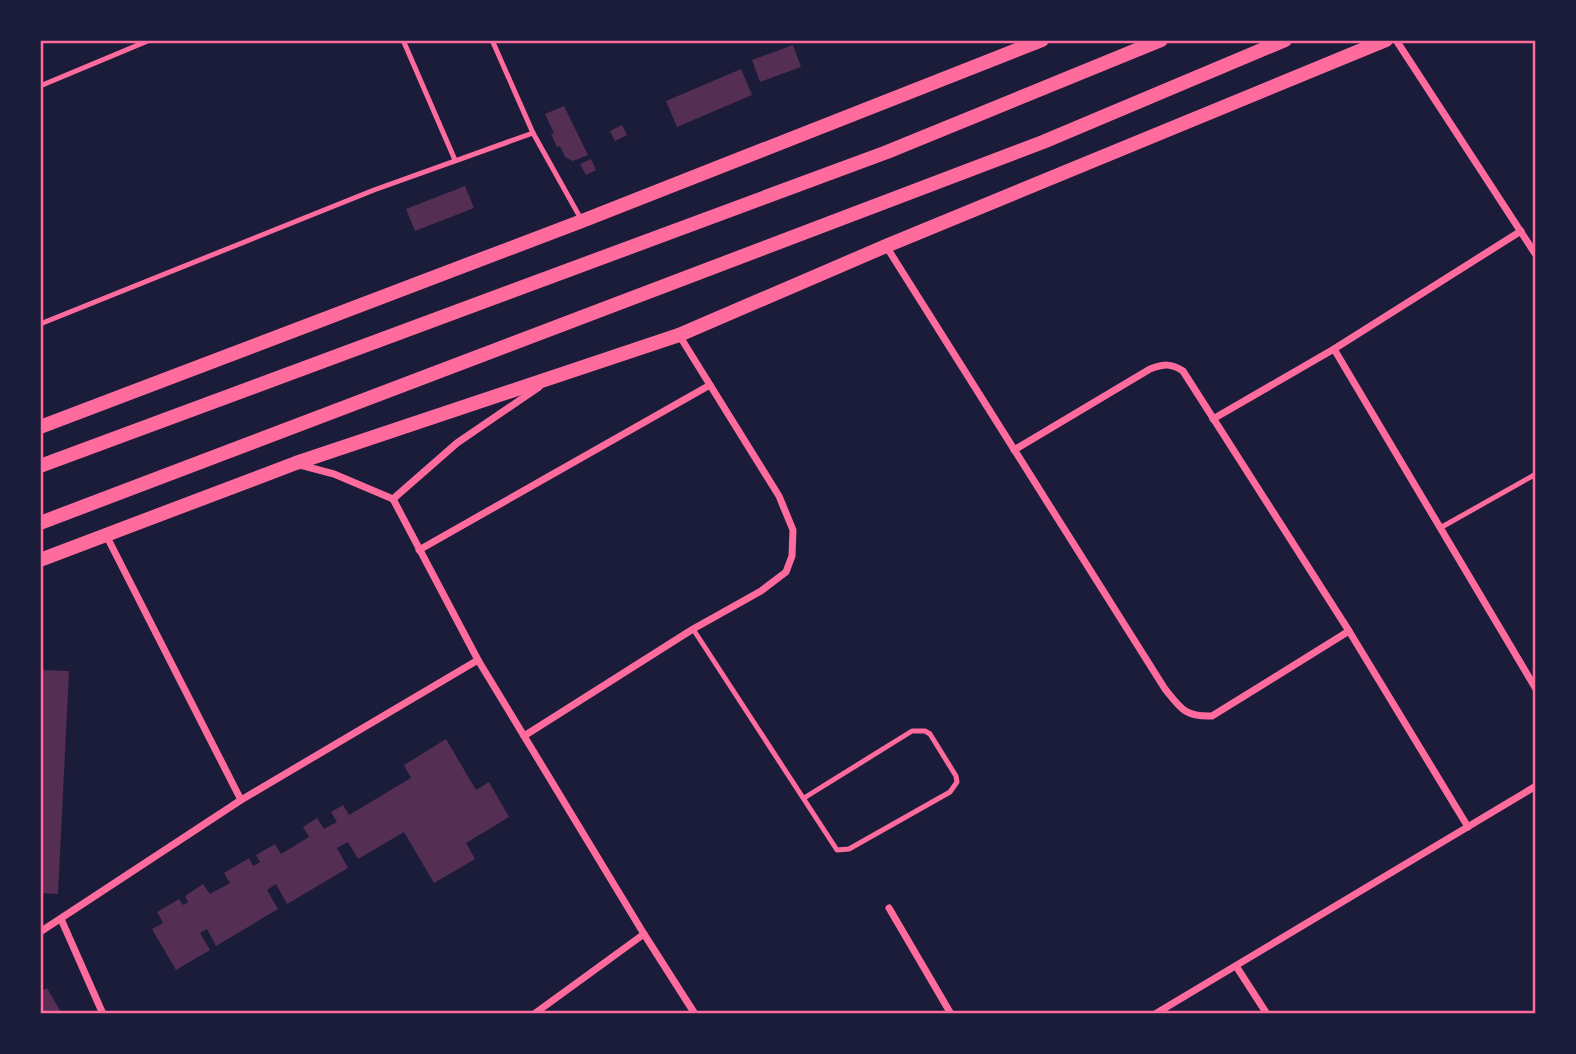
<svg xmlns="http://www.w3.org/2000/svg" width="1576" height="1054" font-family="'Open Sans',sans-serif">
	<rect width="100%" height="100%" fill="#1b1b3a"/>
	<g fill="#542f53">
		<polygon points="793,45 801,67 760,82 752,60"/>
		<polygon points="741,69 752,95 677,127 666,101"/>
		<polygon points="564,106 588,155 573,161 565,157 560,146 557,147 551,134 554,133 545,114"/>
		<polygon points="622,125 627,135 615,141 610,131"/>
		<polygon points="591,159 596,170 586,175 580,164"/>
		<polygon points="465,186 474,208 415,231 406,209"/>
		<polygon points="40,670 69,671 58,894 40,893"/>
		<polygon points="446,739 476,790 489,782 509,817 466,843 475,859 434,883 404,832 358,859 348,842 337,848 348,868 287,904 276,884 267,890 278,909 216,946 207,929 200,933 210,950 176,970 152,929 163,923 157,912 179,899 183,905 188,902 185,896 203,884 210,894 230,883 224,873 249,858 253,866 260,862 256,855 275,844 281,854 309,837 303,827 317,818 324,829 337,822 331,812 343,805 349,815 411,778 404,765"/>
		<polygon points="47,988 62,1014 40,1014 40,992"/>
	</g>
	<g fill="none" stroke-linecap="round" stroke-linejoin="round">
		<g stroke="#ff6b9d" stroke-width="5">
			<polyline points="403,40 455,160"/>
			<polyline points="492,40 533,133 581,219"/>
			<polyline points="40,86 150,40"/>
			<polyline points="40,324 374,190 533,133"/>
			<polyline points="1440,528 1536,474"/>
			<polyline points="693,629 837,850 849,849 950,792 957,782 956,776 930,734 925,731 912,731 804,798"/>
		</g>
		<g stroke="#ff6b9d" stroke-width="7">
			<polyline points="1396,40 1536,255"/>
			<path d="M886,246l279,443c16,20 20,28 47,27l137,-85"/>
			<polyline points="1334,349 1536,689"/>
			<polyline points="1213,419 1334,349 1521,231"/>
			<path d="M1014,450l136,-81c14,-5 21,-6 33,2l166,260 119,196"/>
			<polyline points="300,465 334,474 393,499 478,660 644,934 695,1014"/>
			<polyline points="393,499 457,443 539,387"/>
			<polyline points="106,535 241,800"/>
			<polyline points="419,550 710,385"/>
			<polyline points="524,736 693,629 761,591 786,572 792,556 793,530 779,496 679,335"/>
			<polyline points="889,908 951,1014"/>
			<polyline points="61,919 103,1014"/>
			<polyline points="40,932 241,800 478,660"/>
			<polyline points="1236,966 1267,1014"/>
			<polyline points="534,1014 644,934"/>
			<polyline points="1155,1014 1536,786"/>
		</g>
		<g stroke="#ff6b9d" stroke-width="14">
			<polyline points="40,427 582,221 1042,40"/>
			<polyline points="40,466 887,152 1161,40"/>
			<polyline points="40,523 1043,142 1285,40"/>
			<polyline points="40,560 296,463 679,335 886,246 1386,40"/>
		</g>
	</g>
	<rect width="1576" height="1054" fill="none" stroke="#1b1b3a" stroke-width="84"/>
	<rect x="42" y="42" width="1492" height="970" fill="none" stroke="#ff6b9d" stroke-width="2.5"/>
</svg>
